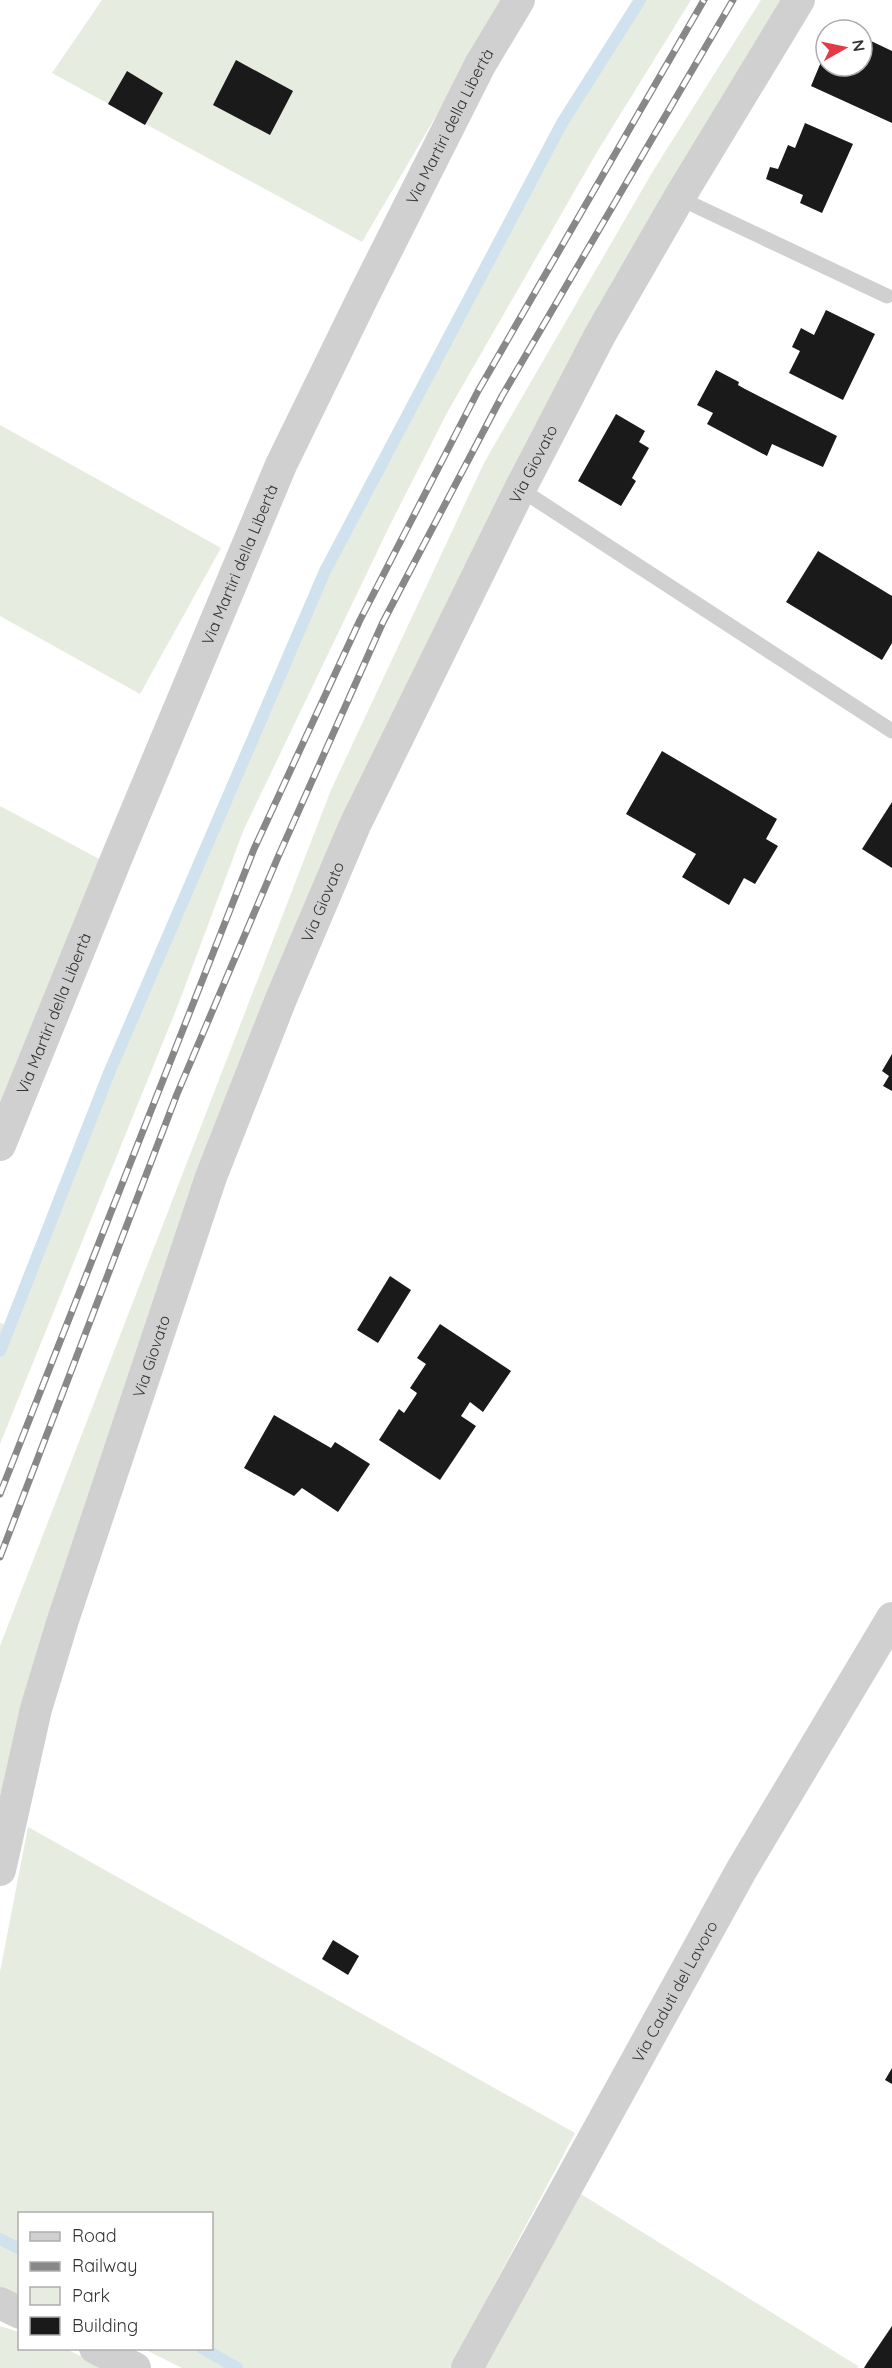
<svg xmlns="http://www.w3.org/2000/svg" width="892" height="2368" font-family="Quicksand,sans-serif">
	<rect width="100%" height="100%" fill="#fff"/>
	<g fill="#e6ecdf">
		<polygon points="102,0 504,0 362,242 52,73"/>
		<polygon points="640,0 691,0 597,152 448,411 390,525 244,829 178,1005 0,1444 0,1323 9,1326 109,1073 325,571 562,123"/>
		<polygon points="761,0 787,0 352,812 0,1815 0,1646 331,790 484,463 653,171"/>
		<polygon points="0,425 221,548 140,694 0,616"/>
		<polygon points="0,806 103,861 0,1117"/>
		<polygon points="28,1827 575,2133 450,2368 182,2368 144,2349 212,2348 212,2214 20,2214 19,2296 0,2290 0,1972"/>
		<polygon points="576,2191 858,2366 857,2368 479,2368"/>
		<polygon points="0,2326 19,2332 20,2348 66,2349 106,2368 0,2368"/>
	</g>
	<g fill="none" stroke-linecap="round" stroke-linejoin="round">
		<g stroke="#cfe2ee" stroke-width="12">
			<polyline points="0,1351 109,1073 325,571 562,123 640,0"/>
			<polyline points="0,2239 20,2249"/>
			<polyline points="202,2348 237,2368"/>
		</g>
	</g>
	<g fill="#1a1a1a">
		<polygon points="871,41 892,51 892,123 811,86 826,50 826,66 862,66 862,46 868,48"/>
		<polygon points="236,60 293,91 270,135 213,105"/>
		<polygon points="127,71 163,93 145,125 108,104"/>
		<polygon points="805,123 853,144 822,213 800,203 803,195 766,179 770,167 778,169 788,145 795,148"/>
		<polygon points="826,310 875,334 843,400 789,373 800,351 792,347 801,328 814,335"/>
		<polygon points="716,370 739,382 738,385 745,389 837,436 823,467 772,444 767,456 707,424 713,413 697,405"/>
		<polygon points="616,414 645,431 639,442 649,448 632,478 636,481 621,506 578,481"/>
		<polygon points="818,551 892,596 892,643 882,660 786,602"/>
		<polygon points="662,751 777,819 766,839 778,846 755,884 744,878 729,905 682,877 696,854 626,814"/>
		<polygon points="892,802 892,868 862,849"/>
		<polygon points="892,1054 892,1091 883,1086 889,1076 882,1071"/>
		<polygon points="390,1276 411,1290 378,1343 357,1330"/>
		<polygon points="440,1324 511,1371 483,1412 470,1402 463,1413 461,1416 476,1426 440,1480 379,1440 399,1409 404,1413 416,1395 417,1393 410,1388 426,1364 417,1358"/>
		<polygon points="274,1415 331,1448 335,1442 370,1464 338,1512 302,1488 294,1496 244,1468"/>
		<polygon points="333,1940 359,1956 348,1975 322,1959"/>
		<polygon points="892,2068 892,2084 885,2080"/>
		<polygon points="892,2326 892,2368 864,2368 867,2363"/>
	</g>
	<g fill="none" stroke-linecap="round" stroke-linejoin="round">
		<g stroke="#d0d0d0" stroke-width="15">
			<polyline points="679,198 887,296"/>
			<polyline points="520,489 892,731"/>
		</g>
		<g stroke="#d0d0d0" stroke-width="32">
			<path id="s1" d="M0,1145l119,-293 162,-387 82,-168 117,-232 39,-65"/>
			<path id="s2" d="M0,1870l36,-161 27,-89 148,-443 70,-178 74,-174 165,-336 80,-154 79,-137 120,-198"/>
			<polyline points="0,2303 20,2313"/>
			<polyline points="95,2348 135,2368"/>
			<path id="s3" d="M467,2368l275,-499 150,-251"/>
		</g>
		<defs>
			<g id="rail">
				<polyline points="0,1494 254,849 360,620 478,391 704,0"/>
				<polyline points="0,1557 177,1094 278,857 383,622 502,396 733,0"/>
			</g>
		</defs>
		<use href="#rail" stroke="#888" stroke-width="7"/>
		<use href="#rail" stroke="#fff" stroke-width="4.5" stroke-dasharray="14" stroke-linecap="butt"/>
	</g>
	<g text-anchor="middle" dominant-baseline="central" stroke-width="6" stroke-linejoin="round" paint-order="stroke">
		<g font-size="16" fill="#333" stroke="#fff">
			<text stroke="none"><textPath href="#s1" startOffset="1114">Via Martiri della Libertà</textPath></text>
			<text stroke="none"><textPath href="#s2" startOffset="1508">Via Giovato</textPath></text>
			<text stroke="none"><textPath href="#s1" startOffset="628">Via Martiri della Libertà</textPath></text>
			<text stroke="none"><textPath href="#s2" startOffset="1022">Via Giovato</textPath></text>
			<text stroke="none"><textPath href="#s1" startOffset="142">Via Martiri della Libertà</textPath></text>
			<text stroke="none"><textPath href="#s2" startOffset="536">Via Giovato</textPath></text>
			<text stroke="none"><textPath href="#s3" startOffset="430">Via Caduti del Lavoro</textPath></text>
		</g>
	</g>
	<rect x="18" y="2212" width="195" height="138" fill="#ffffff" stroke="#adadad" stroke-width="1.5"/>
	<rect x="30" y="2232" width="30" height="9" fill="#d0d0d0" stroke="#adadad" stroke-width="1.5"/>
	<text x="72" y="2242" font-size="18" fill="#333333">Road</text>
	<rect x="30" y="2262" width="30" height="9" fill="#888888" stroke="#adadad" stroke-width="1.5"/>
	<text x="72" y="2272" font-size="18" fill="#333333">Railway</text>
	<rect x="30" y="2287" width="30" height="18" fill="#e6ecdf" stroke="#adadad" stroke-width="1.5"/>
	<text x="72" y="2302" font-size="18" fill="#333333">Park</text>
	<rect x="30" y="2317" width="30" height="18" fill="#1a1a1a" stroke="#adadad" stroke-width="1.5"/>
	<text x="72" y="2332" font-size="18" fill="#333333">Building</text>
	<g transform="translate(844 48) rotate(81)"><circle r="28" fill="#ffffff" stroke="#adadad" stroke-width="1.5"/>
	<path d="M0-4.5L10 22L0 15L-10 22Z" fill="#e63946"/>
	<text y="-9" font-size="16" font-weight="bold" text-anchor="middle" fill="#333333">N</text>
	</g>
</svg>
